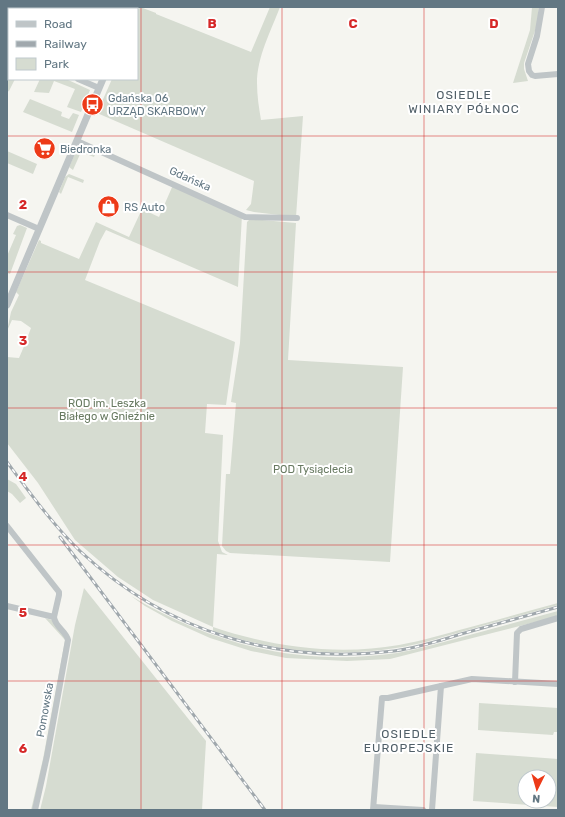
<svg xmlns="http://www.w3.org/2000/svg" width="565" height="817" font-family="Rubik,sans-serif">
	<rect width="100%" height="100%" fill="#f5f5f0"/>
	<g fill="#d6dcd1" fill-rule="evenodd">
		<path d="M140,7l16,6v1l95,38 19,-45h10c-9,24 -23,50 -23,76 0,13 2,25 4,37l42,-4 -7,101 -42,-5 -8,-2 5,-6 3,-23 -157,-68 15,-34h25v-69z"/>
		<polygon points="532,7 539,7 537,25 524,63 524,69 528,81 513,83 530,30"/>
		<polygon points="9,72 9,79 15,79 9,91 7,92 7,76"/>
		<polygon points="40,79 66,79 90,90 81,112 67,107 75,89 54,81 49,93 34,92"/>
		<polygon points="30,99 62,112 61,116 69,119 73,113 79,115 72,132 23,112"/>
		<path d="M84,146l12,6 -2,5 -13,-5 -8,18 -4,-3c4,-7 6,-19 15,-21z"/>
		<polygon points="7,151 37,164 33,174 7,163"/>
		<polygon points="69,174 84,180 83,183 68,177 61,194 59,192 65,177"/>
		<path d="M173,185l69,30 -4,72 -132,-57 -6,11 -15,39 150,62 -9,63 -19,-1 -2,29 18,2 -5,106 4,11 6,3 -11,-1 -4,73c59,20 124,29 186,18 23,-4 45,-11 68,-17 30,-8 61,-17 91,-25v2c-32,9 -65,18 -97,27 -22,6 -43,13 -65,16 -64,10 -122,3 -183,-17v-4l-60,-27 -35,-23 -43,-37 -37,-57 -31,-40v-86l12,1 6,-14h1l1,-1 -1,-2 5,-13 -10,-7 -9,-1 -5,11 4,-19 8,-17 -3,-3 23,-52 2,1v2l38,16 17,-37 33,15 13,-28 17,8z"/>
		<polygon points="250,219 296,223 288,360 403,367 390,562 230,553 226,551 222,546 226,474 230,474 236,403 231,402 240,343 247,222"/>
		<polygon points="20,225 27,228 10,274 7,273 7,256 16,235 13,234 17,226"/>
		<polygon points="7,479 16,484 26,498 20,503 12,494 7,491"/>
		<polygon points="84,588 206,741 202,810 40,810 46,786 75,625"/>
		<path d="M131,596c83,49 169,71 266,57 22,-4 43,-10 65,-16 32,-9 64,-17 96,-26v3l-3,3 -165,42 -43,2 -61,-3 -35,-7 -41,-13 -38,-17 -27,-15z"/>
		<path d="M45,618l7,2c4,7 12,13 14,21l-23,125 -10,44h-2l12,-51 22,-119z"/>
		<polygon points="479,703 558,708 558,732 554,732 553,735 478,730"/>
		<path d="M476,753l82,6v48l-85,-6zM525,777h24v24h-24z"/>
	</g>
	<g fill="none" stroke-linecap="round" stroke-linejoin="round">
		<g stroke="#bfc5c7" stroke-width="6">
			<polyline points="542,7 537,36 528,64 529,71 532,75 535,76 558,74"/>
			<polyline points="7,49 9,50"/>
			<polyline points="78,79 99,88"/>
			<polyline points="77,141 245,217 297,218"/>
			<polyline points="7,215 39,229"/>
			<polyline points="7,526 59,592 59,595 54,617 7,606"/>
			<polyline points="515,682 517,633 521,629 558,618"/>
			<polyline points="374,807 423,810"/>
			<path d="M35,810l12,-54 21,-116c-2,-9 -13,-13 -14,-23"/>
			<polyline points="373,810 382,698 388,698 472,679 558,684"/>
			<polyline points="432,810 441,686"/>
		</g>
		<g stroke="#bfc5c7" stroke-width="7">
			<polyline points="133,9 134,7"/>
			<polyline points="7,305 103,79"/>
		</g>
		<defs>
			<g id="rail">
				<path d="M7,462c23,31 46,63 74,90 86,80 196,113 313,99 23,-3 45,-10 67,-17 32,-9 65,-18 97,-27"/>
				<polyline points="60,537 265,810"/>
			</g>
		</defs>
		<use href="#rail" stroke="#a0a8ad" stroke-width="3"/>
		<use href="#rail" stroke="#fff" stroke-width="1.5" stroke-dasharray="4.5" stroke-linecap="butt"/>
	</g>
	<path fill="none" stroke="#d62828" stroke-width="1" stroke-opacity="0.55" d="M141,7v803M282,7v803M424,7v803M7,136h551M7,272h551M7,408h551M7,545h551M7,681h551"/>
	<defs>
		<symbol id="bus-disc" viewBox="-11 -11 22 22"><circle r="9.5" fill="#ed3a18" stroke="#fff"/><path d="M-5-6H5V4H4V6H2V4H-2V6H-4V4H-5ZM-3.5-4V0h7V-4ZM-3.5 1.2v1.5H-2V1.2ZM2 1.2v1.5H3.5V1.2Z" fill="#fff"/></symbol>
		<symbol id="supermarket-disc" viewBox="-11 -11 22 22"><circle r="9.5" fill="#ed3a18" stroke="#fff"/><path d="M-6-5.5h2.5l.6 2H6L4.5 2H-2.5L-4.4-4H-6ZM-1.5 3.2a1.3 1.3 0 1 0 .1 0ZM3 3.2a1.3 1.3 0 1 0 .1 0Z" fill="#fff"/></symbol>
		<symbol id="shop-disc" viewBox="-11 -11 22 22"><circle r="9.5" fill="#ed3a18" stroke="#fff"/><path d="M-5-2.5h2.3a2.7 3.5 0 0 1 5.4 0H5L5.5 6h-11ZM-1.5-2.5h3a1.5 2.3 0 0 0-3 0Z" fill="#fff"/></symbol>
	</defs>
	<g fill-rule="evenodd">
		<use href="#bus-disc" x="80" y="92" width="25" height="25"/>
		<use href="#supermarket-disc" x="32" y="136" width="25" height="25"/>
		<use href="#shop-disc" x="96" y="194" width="25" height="25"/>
	</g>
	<g text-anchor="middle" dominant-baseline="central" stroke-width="4" stroke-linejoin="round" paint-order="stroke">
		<g font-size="11" fill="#627783" stroke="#fff" text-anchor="start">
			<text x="108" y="98">Gdańska 06<tspan x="108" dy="13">URZĄD SKARBOWY</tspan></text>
			<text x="60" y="149">Biedronka</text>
			<text x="124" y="207">RS Auto</text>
		</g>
		<g font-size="11" fill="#627783" stroke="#fff">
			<text transform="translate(190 179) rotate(24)">Gdańska</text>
			<text transform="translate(45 710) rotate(-80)">Pomowska</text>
		</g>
		<g font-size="11" fill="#687a61" stroke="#fff">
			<text x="107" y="403">ROD im. Leszka<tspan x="107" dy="13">Białego w Gnieźnie</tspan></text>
			<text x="313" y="469">POD Tysiąclecia</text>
		</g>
		<g font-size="12" letter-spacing="1" fill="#505f68" stroke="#fff">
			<text x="464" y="95">OSIEDLE<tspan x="464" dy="14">WINIARY PÓŁNOC</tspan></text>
			<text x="409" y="734">OSIEDLE<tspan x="409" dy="14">EUROPEJSKIE</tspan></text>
		</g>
	</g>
	<g font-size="13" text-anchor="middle" font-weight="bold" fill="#d62828" stroke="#fff" stroke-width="4" stroke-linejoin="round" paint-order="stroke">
		<text x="212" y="28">B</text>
		<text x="353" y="28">C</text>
		<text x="494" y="28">D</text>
		<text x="23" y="209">2</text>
		<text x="23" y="345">3</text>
		<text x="23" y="481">4</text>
		<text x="23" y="617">5</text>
		<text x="23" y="753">6</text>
	</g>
	<rect width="565" height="817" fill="none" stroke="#627783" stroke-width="16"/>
	<rect x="8" y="8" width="130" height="72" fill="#ffffff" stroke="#c0c9cd"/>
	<rect x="16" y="21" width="20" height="6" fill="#bfc5c7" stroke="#c0c9cd"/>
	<text x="44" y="28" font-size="12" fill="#627783">Road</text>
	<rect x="16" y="41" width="20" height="6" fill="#a0a8ad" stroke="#c0c9cd"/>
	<text x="44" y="48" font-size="12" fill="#627783">Railway</text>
	<rect x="16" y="58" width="20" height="12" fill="#d6dcd1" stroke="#c0c9cd"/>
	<text x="44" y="68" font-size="12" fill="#627783">Park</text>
	<g transform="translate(537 789) rotate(185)"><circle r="19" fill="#ffffff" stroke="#c0c9cd"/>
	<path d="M0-3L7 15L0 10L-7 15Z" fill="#ed3a18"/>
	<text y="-6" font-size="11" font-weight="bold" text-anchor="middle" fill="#627783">N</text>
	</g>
</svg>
